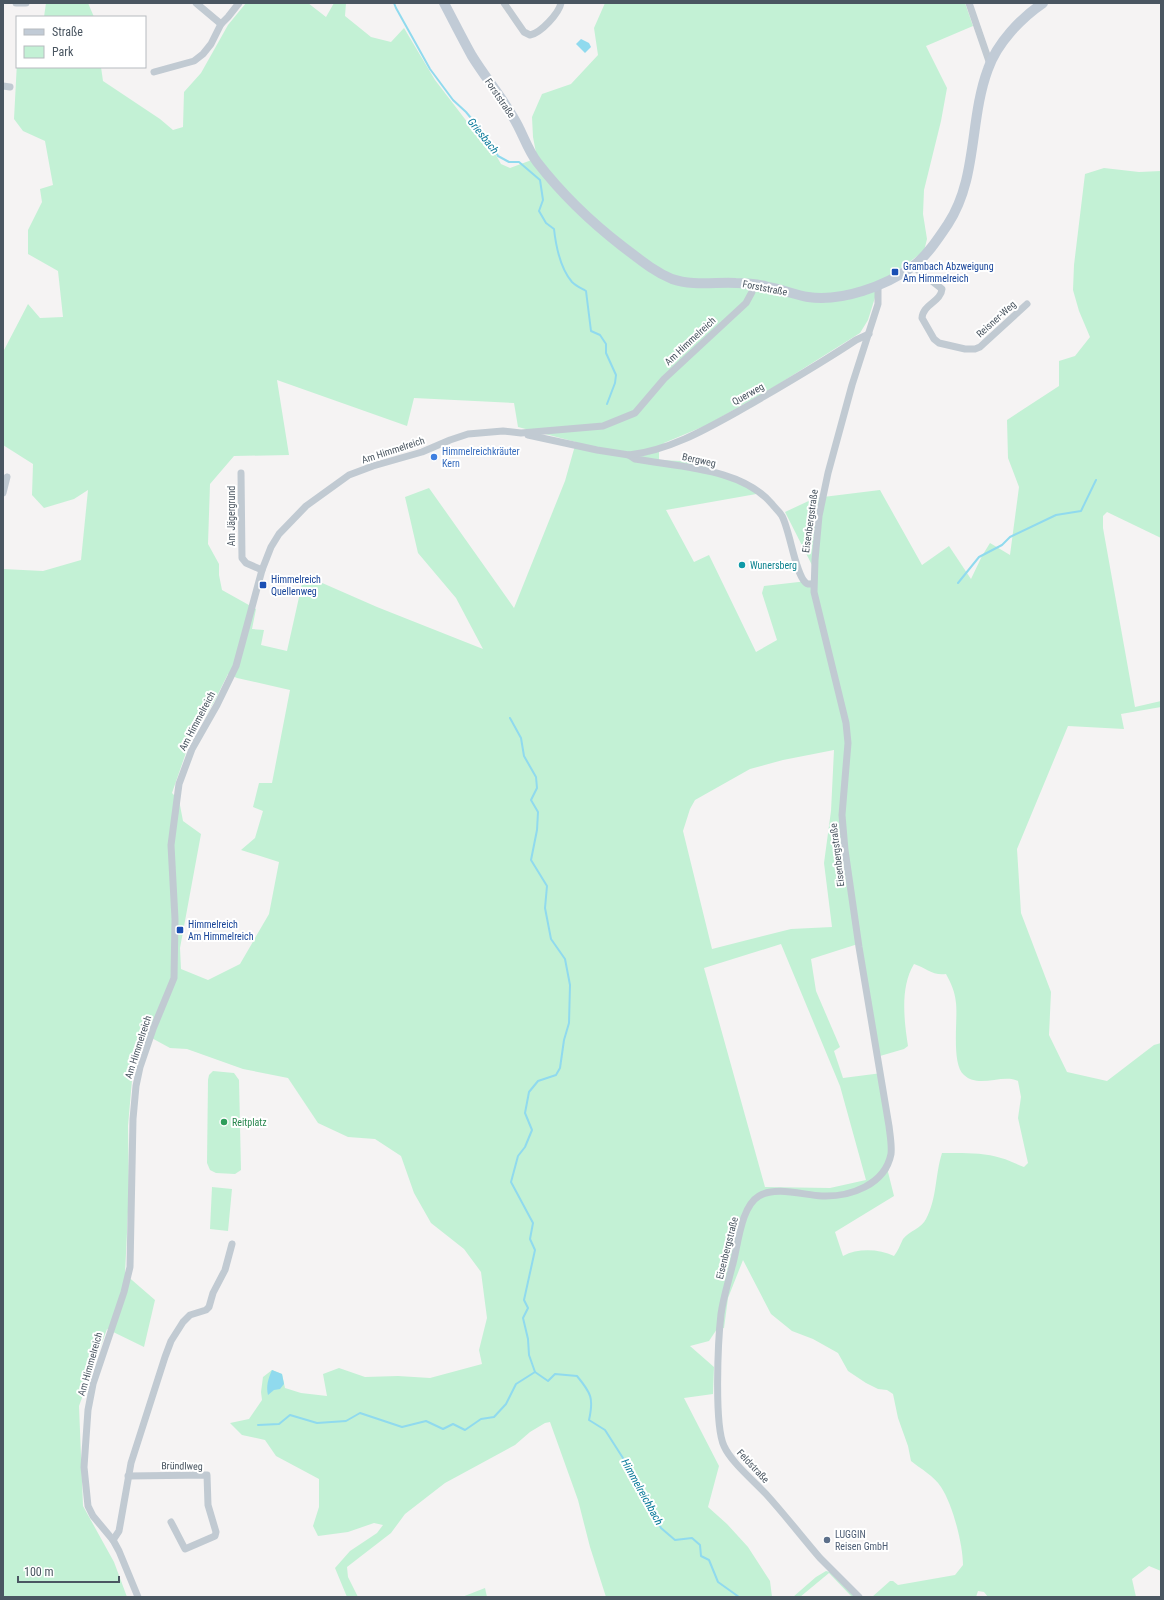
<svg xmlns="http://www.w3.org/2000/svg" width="1164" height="1600" font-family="'Roboto Condensed',sans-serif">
	<rect width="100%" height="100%" fill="#f5f3f3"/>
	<g fill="#c3f1d5" fill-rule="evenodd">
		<polygon points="46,3 88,3 94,17 44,17"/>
		<path d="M246,3h62l18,14 8,-14h12l-1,13 26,21 20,5 13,-14 31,52 33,43 7,-5 26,46 9,4 27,-10 -4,-21 -1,-20 10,-23 29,-10 27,-29 -4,-27 11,-25h360l8,23 -47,20 21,42 -6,33 -17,69 -1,24 4,25 -3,12 -24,18 -22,19 -10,32 -8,13 -86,54 -67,38 -43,18 -5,8v9l22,1 21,4 60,28 -96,17 28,52 15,-7 47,97 21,-12 -15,-47 2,-7 52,-6v-7l-31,-61 30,-14 65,-8 42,75 27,-19 22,33 11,-23 8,-13 20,12 9,-68 -11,-29 -1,-38 52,-34v-25l16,-5 15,-19 -11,-26 -6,-21 1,-25 11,-91 19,-6 35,4 22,-1v271l-1,1 1,2v93l-54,-26 -4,4v12l32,179 26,-6v6l-40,7 3,15 -56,-3 -51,123 4,64 30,79 -2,43 18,37 40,9 47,-36 7,-2v528l-12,-5 -17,13 4,18h-148l-4,-5 -6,-1 -2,6h-104l18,-16h3l5,4 57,-10 8,-10c0,-20 -10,-60 -22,-78 -7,-11 -20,-18 -30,-26l-3,-15 -10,-28 -5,-24 -6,-4 -9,-1 -12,-6 -18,-12 -10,-18 -25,-14 -21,-8 -21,-17 -28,-54 -15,38 -4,30 -7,1 -8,12 -19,5 24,21 -1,27 -29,4 35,68 -11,41 19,17 21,23 22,34 2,16h-166l-16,-50 -12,-47 -28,-78 -5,1 -15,9 -15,13 -70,38 -40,31 -14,19 -44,34 1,10 10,20h-11l-12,-29 15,-17 27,-18 6,-8 -9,-2 -26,9 -30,4 -5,-10 6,-19v-28l-43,-23 -11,-16 -23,-5 -12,-12 19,-4 13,-19 -1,-8 2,-15 9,-7 10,4 3,14 16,5 26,3 -4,-22 16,-6 26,9 33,-1 32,2 52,-14 -3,-14 8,-32 -6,-46 -17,-23 -33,-26 -17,-30 -13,-37 -26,-17 -27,-2 -30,-14 -30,-45 -45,-9 -56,-20 -17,-1 -22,-12 -16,44 -4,46 1,65 -4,83 30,26 -11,47 -37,-18 -28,77 4,100 31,56 13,35h-124v-1028l40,2 38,-11 7,-70 -14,9 -30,9 -12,-13 1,-31 -30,-19v-93l25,-48 12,14 23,-1 -5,-46 -30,-17v-24l14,-28 -2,-13 13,-4 -8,-44 -22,-10 -9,-12 3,-57v5h84l2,14 57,38 13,11 10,-3 1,-35 17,-19 27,-48zM277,380l130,46 7,-28 100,5 4,24 58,15 -11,39 -51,127 -85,-120 -24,9 13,56 38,45 27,51 -106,-42 -73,-32 -17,76 -26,-6 3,-15 -12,-1 4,-20 -34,-19 -3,-15v-11l-11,-20 2,-60 24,-28 55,-1zM228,674l9,4 53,12 -18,93h-13l-6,24 10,4 -8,27 -14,12 38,12 -10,52 -29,50 -32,16 -27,-11 -1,-21 21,-114 -18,-13 -4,-21 -7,-7 18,-52 24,-39zM834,750l-3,61 -7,52 8,64 -41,2 -79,20 -29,-118 7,-22 5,-9 55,-31 33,-9zM861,943l19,113 24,-7 4,-3c-4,-26 -8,-59 6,-82 12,4 19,12 32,10 5,9 9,18 10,29 2,17 -5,61 8,72 15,14 39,-2 54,6l3,16 -3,21 10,45 -4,4c-8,-3 -15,-7 -23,-9 -19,-6 -40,-5 -59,-5 -7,22 -5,46 -16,66 -4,9 -17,12 -23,20 -3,6 -5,12 -9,17 -15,-7 -36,-8 -51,0l-8,-24 59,-36 -6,-24 5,-20 -11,-79 -39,5 -9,-27 6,-4 -24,-56 -5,-32zM781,944l59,142 26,94 -36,8 -65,-1 -61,-219z"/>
		<polygon points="213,1071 234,1073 239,1080 241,1170 235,1174 216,1173 210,1170 207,1163 208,1080 209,1075"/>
		<polygon points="212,1187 232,1189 228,1231 210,1229"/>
		<polygon points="826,1571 830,1572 855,1597 852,1597 829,1573 800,1597 793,1597 816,1577"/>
		<polygon points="485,1588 487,1597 462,1597"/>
	</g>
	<g fill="#90daee">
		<polygon points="581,39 589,43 591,47 585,53 576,44"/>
		<path d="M272,1370l10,4 2,10 -4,5 -6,1 -6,5c-2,-9 0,-16 4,-25z"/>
	</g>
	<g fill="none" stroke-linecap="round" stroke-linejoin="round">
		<g stroke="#90daee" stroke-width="2">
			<path d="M394,3l2,5 34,61 23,31 13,12 24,29 8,15 11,6h10l21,18 3,20 -4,11 7,12 8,6c2,18 6,39 18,53 4,4 9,6 14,9l5,40 9,4 6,9v9l10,22 -1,8 -8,21"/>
			<polyline points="958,583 979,557 1002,545 1010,537 1056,515 1081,511 1096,480"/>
			<path d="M510,718l11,20 3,18 12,21 1,11 -6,12 7,12 -1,18 -6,30 16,26 -2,22 6,31 14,20 5,26 -1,38 -5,17 -4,28 -4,7 -18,6 -9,11 -4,21 7,17 -7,17 -7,9 -7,26 22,41 -3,16 5,11 -11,50 4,8 -5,10 5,21 1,16 6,17 13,9 7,-7 22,2c14,17 17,22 12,44l16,10 34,53 5,17 10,14 7,14 14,12 17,-2 8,7 1,11 8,4 9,22 21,15"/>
			<polyline points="258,1425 279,1424 290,1415 317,1423 346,1421 360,1413 402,1427 426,1421 443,1429 453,1424 465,1430 481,1419 494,1417 506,1404 516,1384 535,1372"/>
		</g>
		<g stroke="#c1cad2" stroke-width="7">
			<polyline points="16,3 26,3"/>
			<polyline points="196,3 221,24"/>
			<path d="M504,3l20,29 6,3c11,-2 29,-22 31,-32"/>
			<polyline points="969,3 990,64"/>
			<polyline points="154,72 194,61 203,54 211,44 221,24 228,17 239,3"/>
			<polyline points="3,86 10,87"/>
			<path d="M913,266l29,23c-1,13 -19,15 -20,29l12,21 5,4 26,6h10l5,-2 47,-43"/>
			<path d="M528,435l69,15 32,5 6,4c44,8 107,9 137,45 3,4 7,7 10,12 8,15 13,56 23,66 2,3 5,2 8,2"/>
			<path d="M629,455c42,-5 79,-27 115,-47 38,-22 76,-44 112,-68l13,-6"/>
			<polyline points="241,473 242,558 246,563 262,570"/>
			<polyline points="3,493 7,477"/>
			<polyline points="128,1476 207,1475 208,1505 216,1532 215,1536 185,1549 171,1522"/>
			<polyline points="113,1540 119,1531 131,1463 165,1357 171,1341 183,1322 190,1315 206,1310 209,1307 213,1293 225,1270 232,1244"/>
			<polyline points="138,1597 119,1551 113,1540 93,1516 88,1506 84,1467 88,1410 93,1384 124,1292 130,1267 133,1119 136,1086 140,1067 153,1029 174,978 175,919 171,845 179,784 192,749 217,705 236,666 262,570 271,547 279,534 306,506 349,475 373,466 422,452 450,440 468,434 503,431 521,433 603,426 635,413 664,379 746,303 752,292 754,284"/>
			<path d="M859,1597c-13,-13 -26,-26 -39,-39 -18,-21 -35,-43 -54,-64 -12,-13 -35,-32 -42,-48 -10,-21 -6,-106 -3,-132 2,-15 7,-31 11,-47 6,-19 8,-60 27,-71 17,-10 44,-1 63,0 28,1 63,-11 69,-42 1,-9 -1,-19 -2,-28l-30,-179 -14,-97 -3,-35 6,-72 -2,-20 -32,-131 1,-32 4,-44 9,-43 24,-88 26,-81v-18"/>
		</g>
		<path stroke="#c1cbd6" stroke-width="10" d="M444,3c9,17 18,35 28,53 13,21 29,40 41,61 9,14 14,32 24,45 24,31 54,60 85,84 16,12 31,25 50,33 20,7 43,3 64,4 11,0 22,1 32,4 13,2 27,8 40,10 34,5 77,-11 104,-30 14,-10 26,-28 36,-43 30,-46 21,-104 40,-155 9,-26 33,-51 55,-66"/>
	</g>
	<g fill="#1a4fb4" stroke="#fff" stroke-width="1.5">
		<rect x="891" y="268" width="8" height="8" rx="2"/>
		<rect x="259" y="581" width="8" height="8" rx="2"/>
		<rect x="176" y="926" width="8" height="8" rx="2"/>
	</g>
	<circle fill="#3f7fe0" stroke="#fff" stroke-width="1.5" cx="434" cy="457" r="4"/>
	<circle fill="#0f9aa8" stroke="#fff" stroke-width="1.5" cx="742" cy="565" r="4"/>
	<circle fill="#2e9e5b" stroke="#fff" stroke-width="1.5" cx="224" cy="1122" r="4"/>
	<circle fill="#5c6f8a" stroke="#fff" stroke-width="1.5" cx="827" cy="1540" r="4"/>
	<g text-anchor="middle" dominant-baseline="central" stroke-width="4" stroke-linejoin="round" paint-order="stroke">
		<g font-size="10" fill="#4a5661" stroke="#fff">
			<text transform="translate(500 98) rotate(56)">Forststraße</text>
			<text transform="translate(765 288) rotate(11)">Forststraße</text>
			<text transform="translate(996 319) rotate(-42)">Reisner-Weg</text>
			<text transform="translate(690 341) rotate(-43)">Am Himmelreich</text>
			<text transform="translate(748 394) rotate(-29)">Querweg</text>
			<text transform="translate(393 450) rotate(-18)">Am Himmelreich</text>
			<text transform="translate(699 460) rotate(12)">Bergweg</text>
			<text transform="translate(231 516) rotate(-90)">Am Jägergrund</text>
			<text transform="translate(810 521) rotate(-82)">Eisenbergstraße</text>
			<text transform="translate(197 721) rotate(-62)">Am Himmelreich</text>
			<text transform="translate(837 855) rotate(-97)">Eisenbergstraße</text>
			<text transform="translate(138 1047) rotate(-72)">Am Himmelreich</text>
			<text transform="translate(727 1248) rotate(-76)">Eisenbergstraße</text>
			<text transform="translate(90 1364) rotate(-74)">Am Himmelreich</text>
			<text transform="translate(182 1466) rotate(1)">Bründlweg</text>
			<text transform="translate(753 1466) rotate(47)">Feldstraße</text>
		</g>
		<g font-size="10" fill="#164399" stroke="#fff" text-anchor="start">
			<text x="903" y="266">Grambach Abzweigung<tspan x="903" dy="12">Am Himmelreich</tspan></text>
			<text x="271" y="579">Himmelreich<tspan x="271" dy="12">Quellenweg</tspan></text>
			<text x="188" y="924">Himmelreich<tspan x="188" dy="12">Am Himmelreich</tspan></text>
		</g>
		<g font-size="10" fill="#366cbe" stroke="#fff" text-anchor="start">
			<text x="442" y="451">Himmelreichkräuter<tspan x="442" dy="12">Kern</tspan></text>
		</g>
		<g font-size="10" fill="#0d838f" stroke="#fff" text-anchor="start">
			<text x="750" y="565">Wunersberg</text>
		</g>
		<g font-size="10" fill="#27864d" stroke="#fff" text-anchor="start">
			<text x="232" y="1122">Reitplatz</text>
		</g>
		<g font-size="10" fill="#4e5e75" stroke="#fff" text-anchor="start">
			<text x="835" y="1534">LUGGIN<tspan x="835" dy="12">Reisen GmbH</tspan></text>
		</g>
		<g font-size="11" font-style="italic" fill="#0c7c9b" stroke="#fff">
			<text transform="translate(483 136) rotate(51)">Griesbach</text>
			<text transform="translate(642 1492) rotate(61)">Himmelreichbach</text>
		</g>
	</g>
	<rect width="1164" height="1600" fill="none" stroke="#4a5661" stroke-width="8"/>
	<rect x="16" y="16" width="130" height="52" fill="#ffffff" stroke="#b7bbc0"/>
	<rect x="24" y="29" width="20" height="6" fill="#c1cbd6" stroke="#b7bbc0"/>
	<text x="52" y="36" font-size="12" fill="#4a5661">Straße</text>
	<rect x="24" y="46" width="20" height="12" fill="#c3f1d5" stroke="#b7bbc0"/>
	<text x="52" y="56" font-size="12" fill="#4a5661">Park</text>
	<path d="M18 1576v6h101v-6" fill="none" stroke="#4a5661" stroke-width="2"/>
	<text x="24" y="1576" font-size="12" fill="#4a5661" stroke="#ffffff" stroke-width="3" paint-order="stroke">100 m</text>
</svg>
